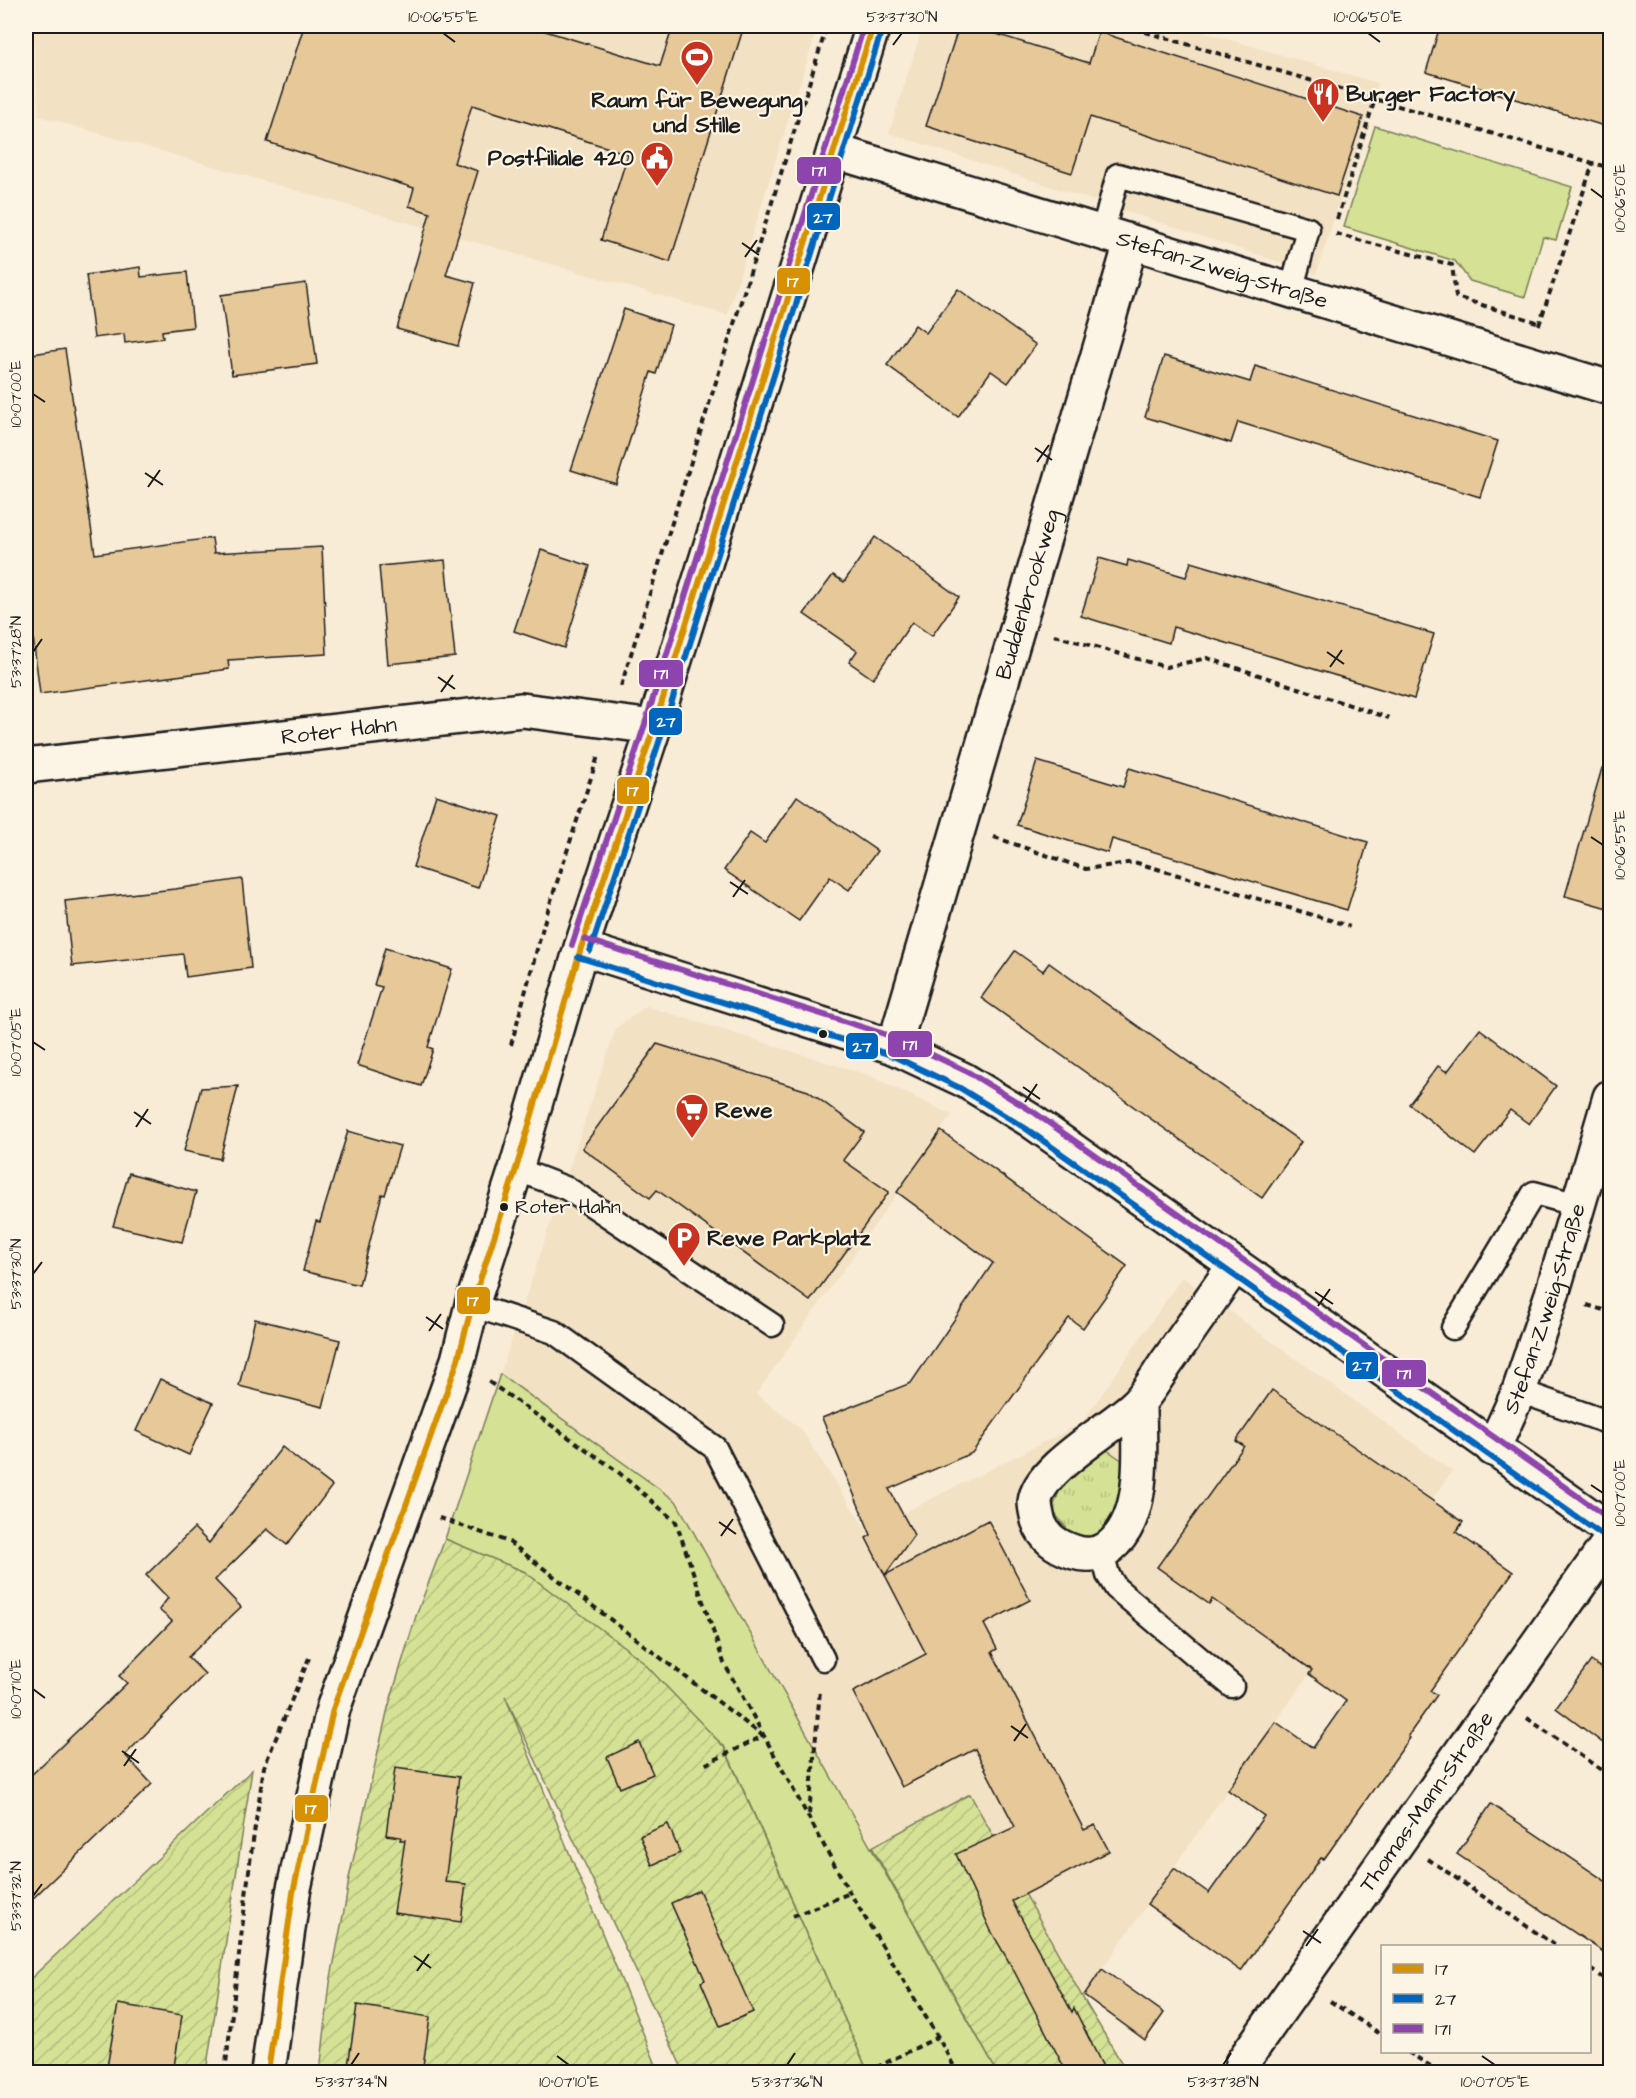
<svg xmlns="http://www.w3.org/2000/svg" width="1636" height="2098" font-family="'Architects Daughter',sans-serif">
	<defs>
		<pattern id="grass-tufts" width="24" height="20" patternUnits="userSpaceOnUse" patternTransform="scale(1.5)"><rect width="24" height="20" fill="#d5e194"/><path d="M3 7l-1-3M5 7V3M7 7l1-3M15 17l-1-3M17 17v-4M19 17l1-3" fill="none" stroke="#b6c07f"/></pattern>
		<pattern id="garden-furrows" width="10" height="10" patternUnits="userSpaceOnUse" patternTransform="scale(1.5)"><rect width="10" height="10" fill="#d5e194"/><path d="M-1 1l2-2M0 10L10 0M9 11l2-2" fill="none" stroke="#b6c07f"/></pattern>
	</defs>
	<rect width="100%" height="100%" fill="#f8ecd6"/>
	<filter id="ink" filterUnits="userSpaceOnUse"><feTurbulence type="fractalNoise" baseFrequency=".0167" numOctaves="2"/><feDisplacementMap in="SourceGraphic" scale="12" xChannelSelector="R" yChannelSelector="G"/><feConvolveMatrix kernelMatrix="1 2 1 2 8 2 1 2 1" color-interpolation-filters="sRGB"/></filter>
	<g filter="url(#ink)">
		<g fill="#f3e1c4">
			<polygon points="32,26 818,26 727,315 39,116"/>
			<polygon points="923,26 1183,26 1378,83 1316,274 889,133"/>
			<polygon points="646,1006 868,1075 952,1115 756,1394 800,1428 867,1531 1082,1423 1182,1277 1452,1471 1102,1969 1084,2000 970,1794 872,1847 676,1501 500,1374 616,1028"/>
		</g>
		<polygon fill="url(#grass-tufts)" stroke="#787e58" stroke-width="1.5" points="1107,1450 1123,1461 1115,1526 1091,1540 1068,1530 1052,1510 1061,1486"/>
		<g fill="#d5e194" stroke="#787e58" stroke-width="1.5">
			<polygon points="1375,126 1572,187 1556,240 1543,237 1525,297 1470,281 1455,261 1344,227"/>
			<polygon points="500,1374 676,1501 997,2072 868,2072 724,1746 525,1572 445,1539"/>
		</g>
		<g fill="url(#garden-furrows)" stroke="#787e58" stroke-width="1.5">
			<polygon points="445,1539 525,1572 640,1659 724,1747 868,2072 684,2072 505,1696 659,2072 320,2072 330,1983 346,1900 349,1878 388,1708 416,1616"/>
			<polygon points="252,1770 206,2072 26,2072 26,1983"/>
			<polygon points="970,1794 1084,2000 1127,2072 997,2072 872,1847"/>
		</g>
		<g fill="#e6c899" stroke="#1c1c1c" stroke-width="1.5">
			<polygon points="304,26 529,26 660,66 673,26 744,26 670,262 601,240 628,154 472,105 454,163 478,171 446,275 475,283 458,346 397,329 430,213 409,206 414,188 267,142"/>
			<polygon points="959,26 971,26 1089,63 1099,32 1363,117 1337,196 1090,117 1072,173 926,126"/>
			<polygon points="1440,26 1611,26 1611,128 1426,72"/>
			<polygon points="140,267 141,277 187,272 193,327 162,331 163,338 125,343 124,334 94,338 86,275"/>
			<polygon points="306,283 317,364 232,375 221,295"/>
			<polygon points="958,289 1036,345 1008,383 991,371 958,417 887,365 915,325 926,333"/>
			<polygon points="624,309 671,325 656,374 651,372 616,484 571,470"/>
			<polygon points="65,349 95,554 212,538 214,553 322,547 327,654 228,660 229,669 40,694 26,580 26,355"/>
			<polygon points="1164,356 1250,382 1255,366 1498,441 1480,497 1238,422 1231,443 1145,417"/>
			<polygon points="875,537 959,597 932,636 912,622 873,679 849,662 857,651 804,614 833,575 844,582"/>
			<polygon points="541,550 590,566 564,648 514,631"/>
			<polygon points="1099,558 1127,566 1128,560 1186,577 1191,562 1434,634 1414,699 1173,627 1169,643 1081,616"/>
			<polygon points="445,560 455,657 388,664 379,566"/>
			<polygon points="1037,761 1123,787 1129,768 1368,842 1347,910 1112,839 1108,853 1017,825"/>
			<polygon points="1602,768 1611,769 1611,909 1565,896"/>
			<polygon points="436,795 501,816 478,888 413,867"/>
			<polygon points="797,796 877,851 849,890 830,877 799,921 724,870 750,833 765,843"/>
			<polygon points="242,879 251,968 186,977 183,954 72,966 65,901 175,889"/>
			<polygon points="385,948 452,969 428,1047 433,1049 421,1086 357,1065 382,987 374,985"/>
			<polygon points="1015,951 1043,971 1049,963 1301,1142 1262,1198 981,998"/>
			<polygon points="1480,1029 1556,1086 1529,1124 1510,1110 1475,1155 1409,1104 1438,1066 1447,1072"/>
			<polygon points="657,1044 808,1091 864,1132 843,1160 889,1192 810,1301 657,1190 650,1198 582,1148"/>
			<polygon points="238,1086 220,1159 184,1151 201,1088"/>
			<polygon points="348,1131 400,1146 385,1195 382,1194 359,1285 303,1271 316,1221 320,1222"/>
			<polygon points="941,1131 1127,1266 1083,1328 1069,1318 972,1453 889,1489 914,1535 885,1575 866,1538 871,1535 822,1418 911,1383 993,1263 897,1192"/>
			<polygon points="129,1173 196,1192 182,1242 113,1226"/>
			<polygon points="255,1319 340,1340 323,1407 239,1386"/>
			<polygon points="160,1379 213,1403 189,1455 136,1431"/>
			<polygon points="1272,1390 1463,1522 1456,1532 1513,1572 1430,1691 1437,1695 1408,1736 1410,1738 1324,1859 1321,1858 1241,1971 1147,1904 1174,1868 1209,1893 1264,1816 1228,1790 1244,1766 1276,1722 1313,1748 1346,1701 1309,1674 1312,1670 1212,1599 1209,1604 1157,1567 1244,1446 1236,1441"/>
			<polygon points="282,1447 332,1486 287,1545 267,1529 215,1580 241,1607 188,1657 205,1674 125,1755 152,1784 26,1905 26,1780 127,1683 119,1676 172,1621 159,1610 168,1598 146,1575 194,1528 209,1543"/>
			<polygon points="988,1520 1030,1600 984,1624 997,1649 992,1652 1084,1830 1095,1825 1109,1851 1012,1901 1072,2012 1074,2008 1106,2073 1067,2073 1012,1967 991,1931 956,1854 1015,1827 975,1749 902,1787 853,1692 926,1654 885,1575"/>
			<polygon points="1591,1661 1611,1675 1611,1749 1556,1708"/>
			<polygon points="639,1742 653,1774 620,1788 607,1757"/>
			<polygon points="395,1768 459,1777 445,1882 466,1884 461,1922 394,1913 405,1840 400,1840 401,1837 386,1835"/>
			<polygon points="1491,1804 1611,1885 1611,1957 1457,1854"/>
			<polygon points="668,1824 680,1853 652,1865 640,1836"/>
			<polygon points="699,1890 753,2012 720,2026 701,1982 705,1980 671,1903"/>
			<polygon points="1102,1969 1164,2013 1145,2040 1084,1995"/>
			<polygon points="118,2004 182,2015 173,2073 106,2073"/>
			<polygon points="357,2005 430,2017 422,2073 347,2073"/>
		</g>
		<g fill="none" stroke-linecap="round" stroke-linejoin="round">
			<defs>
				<g id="service">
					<polyline points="1102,234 1118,175 1308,229 1291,291"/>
					<polyline points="516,1169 568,1189 772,1325"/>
					<polyline points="472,1305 554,1332 715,1448 823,1659"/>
					<polyline points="1453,1328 1534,1193 1578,1205"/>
					<polyline points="1519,1391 1610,1423"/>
					<polyline points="1102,1552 1108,1575 1116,1588 1232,1686"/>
				</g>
				<g id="minor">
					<path id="s1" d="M834,151l776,237"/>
					<path id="s2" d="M26,766l496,-56 132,17"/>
					<polyline points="581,948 894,1047 964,1080 1030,1120 1610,1530"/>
					<path id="s3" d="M894,1047l237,-804"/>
					<path d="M1139,1403c0,43 8,106 -24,139 -11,12 -26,15 -41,10 -18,-6 -30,-14 -36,-32 -1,-5 -3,-12 -3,-18 3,-34 80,-75 103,-99 11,-12 20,-28 29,-41 23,-32 45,-65 68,-97"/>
					<path id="s4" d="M1493,1449l26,-58 33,-97 58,-197"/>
					<path id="s5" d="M1242,2063l368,-522"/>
				</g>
				<polyline id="tertiary" points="268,2072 293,1893 333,1709 458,1360 472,1305 516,1169 581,948 654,727 873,26"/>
			</defs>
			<use href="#service" stroke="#1c1c1c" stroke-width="27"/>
			<use href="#minor" stroke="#1c1c1c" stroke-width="38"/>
			<use href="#tertiary" stroke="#1c1c1c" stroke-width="38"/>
			<g stroke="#1c1c1c" stroke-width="4" stroke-dasharray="6 4.5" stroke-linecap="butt">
				<polyline points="1125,26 1610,168"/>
				<polyline points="1337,219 1375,99"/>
				<polyline points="1336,234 1452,265 1456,297 1540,323"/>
				<polyline points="1539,325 1593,163"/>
				<polyline points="1054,635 1166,667 1207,658 1389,718"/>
				<polyline points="621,686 827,26"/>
				<polyline points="994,837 1086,869 1134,862 1350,926"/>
				<polyline points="511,1045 546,916 598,756"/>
				<polyline points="1587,1305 1610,1312"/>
				<polyline points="489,1382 617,1471 676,1522 724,1663 850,1893 938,2037 957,2072"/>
				<polyline points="439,1518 509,1542 763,1736 702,1766"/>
				<polyline points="1527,1718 1610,1776"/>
				<polyline points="809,1814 820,1690"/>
				<polyline points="1428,1859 1556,1946"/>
				<polyline points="793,1916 850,1893"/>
				<polyline points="1590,1969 1610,1983"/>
				<polyline points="1330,2001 1382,2035"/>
				<polyline points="1408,2052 1440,2072"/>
				<polyline points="225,2072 251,1854 264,1767 309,1658"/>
				<polyline points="867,2072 938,2037"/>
			</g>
			<use href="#service" stroke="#fcf5e5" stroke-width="22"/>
			<use href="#minor" stroke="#fcf5e5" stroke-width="33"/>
			<use href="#tertiary" stroke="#fcf5e5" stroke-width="33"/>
			<defs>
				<polyline id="bus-1" points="268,2072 293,1893 333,1709 458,1360 472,1305 516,1169 581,948 654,727 873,26"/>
				<g id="bus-2">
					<polyline points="590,951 663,730 882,29"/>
					<polyline points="578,957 891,1055 960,1088 1025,1128 1605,1537"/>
				</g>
				<g id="bus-3">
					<polyline points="584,939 897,1038 968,1072 1035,1113 1610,1519"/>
					<polyline points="572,945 645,724 864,26"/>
				</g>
			</defs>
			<use href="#bus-1" stroke="#fcf5e5" stroke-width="10"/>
			<use href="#bus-2" stroke="#fcf5e5" stroke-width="10"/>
			<use href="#bus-3" stroke="#fcf5e5" stroke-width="10"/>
			<use href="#bus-1" stroke="#d69104" stroke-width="6"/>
			<use href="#bus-2" stroke="#0065bd" stroke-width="6"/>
			<use href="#bus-3" stroke="#8e44ad" stroke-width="6"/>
		</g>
	</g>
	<path fill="none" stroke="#1c1c1c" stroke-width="2" d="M443,33l12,9M1368,33l12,9M893,45l9,-12M1591,189l12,9M742,243l17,12M745,257l12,-17M33,394l12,8M1035,448l17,12M1037,462l12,-17M145,473l18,12M148,487l12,-17M33,652l9,-13M1327,652l17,12M1330,667l12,-17M438,677l17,12M441,692l12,-17M1591,837l12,8M730,882l18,12M733,897l12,-17M33,1042l12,8M1023,1087l17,12M1025,1102l12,-18M134,1112l17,12M136,1127l12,-18M33,1274l9,-12M1315,1292l18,12M1318,1306l12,-17M426,1317l17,12M429,1331l12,-17M1591,1485l12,8M719,1522l17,12M721,1536l12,-17M33,1689l12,9M1011,1726l17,12M1014,1741l12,-17M122,1751l17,12M124,1766l12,-17M33,1896l9,-12M1303,1931l18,12M1306,1946l12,-17M414,1956l17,12M417,1971l12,-17M557,2056l12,9M1482,2056l13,9M351,2065l8,-12M787,2065l8,-12M1223,2065l8,-12"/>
	<defs>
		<symbol id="stadium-pin" viewBox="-11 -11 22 30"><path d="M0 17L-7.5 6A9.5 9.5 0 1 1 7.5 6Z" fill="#c8321e" stroke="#fcf5e5"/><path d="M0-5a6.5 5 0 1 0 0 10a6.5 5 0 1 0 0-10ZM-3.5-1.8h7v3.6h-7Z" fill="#fff"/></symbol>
		<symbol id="restaurant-pin" viewBox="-11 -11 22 30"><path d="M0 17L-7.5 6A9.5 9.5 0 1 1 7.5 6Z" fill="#c8321e" stroke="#fcf5e5"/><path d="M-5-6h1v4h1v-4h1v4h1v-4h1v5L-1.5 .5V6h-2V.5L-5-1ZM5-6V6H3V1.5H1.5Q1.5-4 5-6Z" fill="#fff"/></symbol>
		<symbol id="civic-pin" viewBox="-11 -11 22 30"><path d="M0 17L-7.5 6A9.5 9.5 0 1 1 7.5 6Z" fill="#c8321e" stroke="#fcf5e5"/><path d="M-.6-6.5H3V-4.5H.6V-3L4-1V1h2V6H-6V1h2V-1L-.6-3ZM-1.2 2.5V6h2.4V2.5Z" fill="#fff"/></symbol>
		<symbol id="supermarket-pin" viewBox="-11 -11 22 30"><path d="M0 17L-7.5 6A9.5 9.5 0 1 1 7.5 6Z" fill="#c8321e" stroke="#fcf5e5"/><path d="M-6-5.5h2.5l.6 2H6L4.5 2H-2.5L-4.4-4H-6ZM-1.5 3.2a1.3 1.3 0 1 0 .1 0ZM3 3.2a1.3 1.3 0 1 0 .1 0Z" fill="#fff"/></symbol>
		<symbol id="parking-pin" viewBox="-11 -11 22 30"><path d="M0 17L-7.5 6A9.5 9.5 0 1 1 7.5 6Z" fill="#c8321e" stroke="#fcf5e5"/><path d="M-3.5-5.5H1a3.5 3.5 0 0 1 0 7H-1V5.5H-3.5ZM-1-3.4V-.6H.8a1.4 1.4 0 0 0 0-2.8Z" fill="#fff"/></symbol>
	</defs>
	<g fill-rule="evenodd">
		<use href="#stadium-pin" x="678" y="38" width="38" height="52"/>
		<use href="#restaurant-pin" x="1304" y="75" width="38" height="52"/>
		<use href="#civic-pin" x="638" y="139" width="38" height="52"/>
		<use href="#supermarket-pin" x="673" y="1091" width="38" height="52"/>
		<use href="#parking-pin" x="665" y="1219" width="38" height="52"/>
	</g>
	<g fill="#1c1c1c" stroke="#fcf5e5" stroke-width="2">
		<circle cx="823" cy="1034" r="5"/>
		<circle cx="504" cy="1207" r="5"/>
	</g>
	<g text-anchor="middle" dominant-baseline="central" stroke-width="4.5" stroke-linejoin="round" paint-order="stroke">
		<g font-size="20" fill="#1c1c1c" stroke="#fcf5e5" text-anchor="start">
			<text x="515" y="1207">Roter Hahn</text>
		</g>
		<g font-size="22" font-weight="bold" fill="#1c1c1c" stroke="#fcf5e5" text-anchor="start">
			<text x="1346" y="94">Burger Factory</text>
			<text x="697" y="100" text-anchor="middle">Raum für Bewegung<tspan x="697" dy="25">und Stille</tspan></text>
			<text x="634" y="158" text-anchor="end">Postfiliale 420</text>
			<text x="715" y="1110">Rewe</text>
			<text x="707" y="1238">Rewe Parkplatz</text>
		</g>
		<g font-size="22" fill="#1c1c1c" stroke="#fcf5e5">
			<text stroke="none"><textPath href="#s1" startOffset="406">Stefan-Zweig-Straße</textPath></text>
			<text stroke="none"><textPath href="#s3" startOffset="472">Buddenbrookweg</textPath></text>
			<text stroke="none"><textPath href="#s2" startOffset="315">Roter Hahn</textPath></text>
			<text stroke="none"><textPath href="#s4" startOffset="150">Stefan-Zweig-Straße</textPath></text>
			<text stroke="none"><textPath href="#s5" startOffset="320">Thomas-Mann-Straße</textPath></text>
		</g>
	</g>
	<g stroke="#fcf5e5" stroke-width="2">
		<rect x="796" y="156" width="46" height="29" rx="6" fill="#8e44ad"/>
		<rect x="806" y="202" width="35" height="29" rx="6" fill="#0065bd"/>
		<rect x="776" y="267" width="35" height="28" rx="6" fill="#d69104"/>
		<rect x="638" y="659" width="46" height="29" rx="6" fill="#8e44ad"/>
		<rect x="648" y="707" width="35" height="29" rx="6" fill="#0065bd"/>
		<rect x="616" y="776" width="34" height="29" rx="6" fill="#d69104"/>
		<rect x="887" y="1030" width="46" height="28" rx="6" fill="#8e44ad"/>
		<rect x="845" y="1032" width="34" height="28" rx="6" fill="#0065bd"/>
		<rect x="456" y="1286" width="35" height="29" rx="6" fill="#d69104"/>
		<rect x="1345" y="1351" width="34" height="29" rx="6" fill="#0065bd"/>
		<rect x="1381" y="1359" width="46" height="29" rx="6" fill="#8e44ad"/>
		<rect x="294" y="1794" width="35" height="29" rx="6" fill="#d69104"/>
	</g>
	<g font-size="16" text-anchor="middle" font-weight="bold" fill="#fff">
		<text x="819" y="176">171</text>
		<text x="823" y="223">27</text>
		<text x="793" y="287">17</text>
		<text x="661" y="679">171</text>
		<text x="666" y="727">27</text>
		<text x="633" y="796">17</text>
		<text x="910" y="1050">171</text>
		<text x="862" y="1052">27</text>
		<text x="473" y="1306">17</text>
		<text x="1362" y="1371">27</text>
		<text x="1404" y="1379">171</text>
		<text x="311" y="1814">17</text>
	</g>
	<rect width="1636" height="2098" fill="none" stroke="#fcf5e5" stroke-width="66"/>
	<rect x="1381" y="1945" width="210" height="108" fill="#fcf5e5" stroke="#a29e95" stroke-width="1.5"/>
	<rect x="1393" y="1964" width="30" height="9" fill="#d69104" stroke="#a29e95" stroke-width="1.5"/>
	<text x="1435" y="1975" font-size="18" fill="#1c1c1c">17</text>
	<rect x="1393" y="1994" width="30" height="9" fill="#0065bd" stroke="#a29e95" stroke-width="1.5"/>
	<text x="1435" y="2005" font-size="18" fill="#1c1c1c">27</text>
	<rect x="1393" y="2024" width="30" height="9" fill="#8e44ad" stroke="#a29e95" stroke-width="1.5"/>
	<text x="1435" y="2035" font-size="18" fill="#1c1c1c">171</text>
	<rect x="33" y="33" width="1570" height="2032" fill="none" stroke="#1c1c1c" stroke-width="2"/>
	<g font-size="15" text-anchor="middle" fill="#1c1c1c">
		<text x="443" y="22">10°06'55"E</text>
		<text x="902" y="22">53°37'30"N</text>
		<text x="1368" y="22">10°06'50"E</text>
		<text transform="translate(1620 198) rotate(-90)" y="5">10°06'50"E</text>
		<text transform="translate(16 394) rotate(-90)" y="5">10°07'00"E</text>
		<text transform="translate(16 652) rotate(-90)" y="5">53°37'28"N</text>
		<text transform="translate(1620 845) rotate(-90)" y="5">10°06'55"E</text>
		<text transform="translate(16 1042) rotate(-90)" y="5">10°07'05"E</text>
		<text transform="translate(16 1274) rotate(-90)" y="5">53°37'30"N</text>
		<text transform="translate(1620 1493) rotate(-90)" y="5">10°07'00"E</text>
		<text transform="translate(16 1689) rotate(-90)" y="5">10°07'10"E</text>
		<text transform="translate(16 1896) rotate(-90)" y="5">53°37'32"N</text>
		<text x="351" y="2087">53°37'34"N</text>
		<text x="569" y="2087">10°07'10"E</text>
		<text x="787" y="2087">53°37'36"N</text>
		<text x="1223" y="2087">53°37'38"N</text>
		<text x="1495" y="2087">10°07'05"E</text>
	</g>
</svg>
